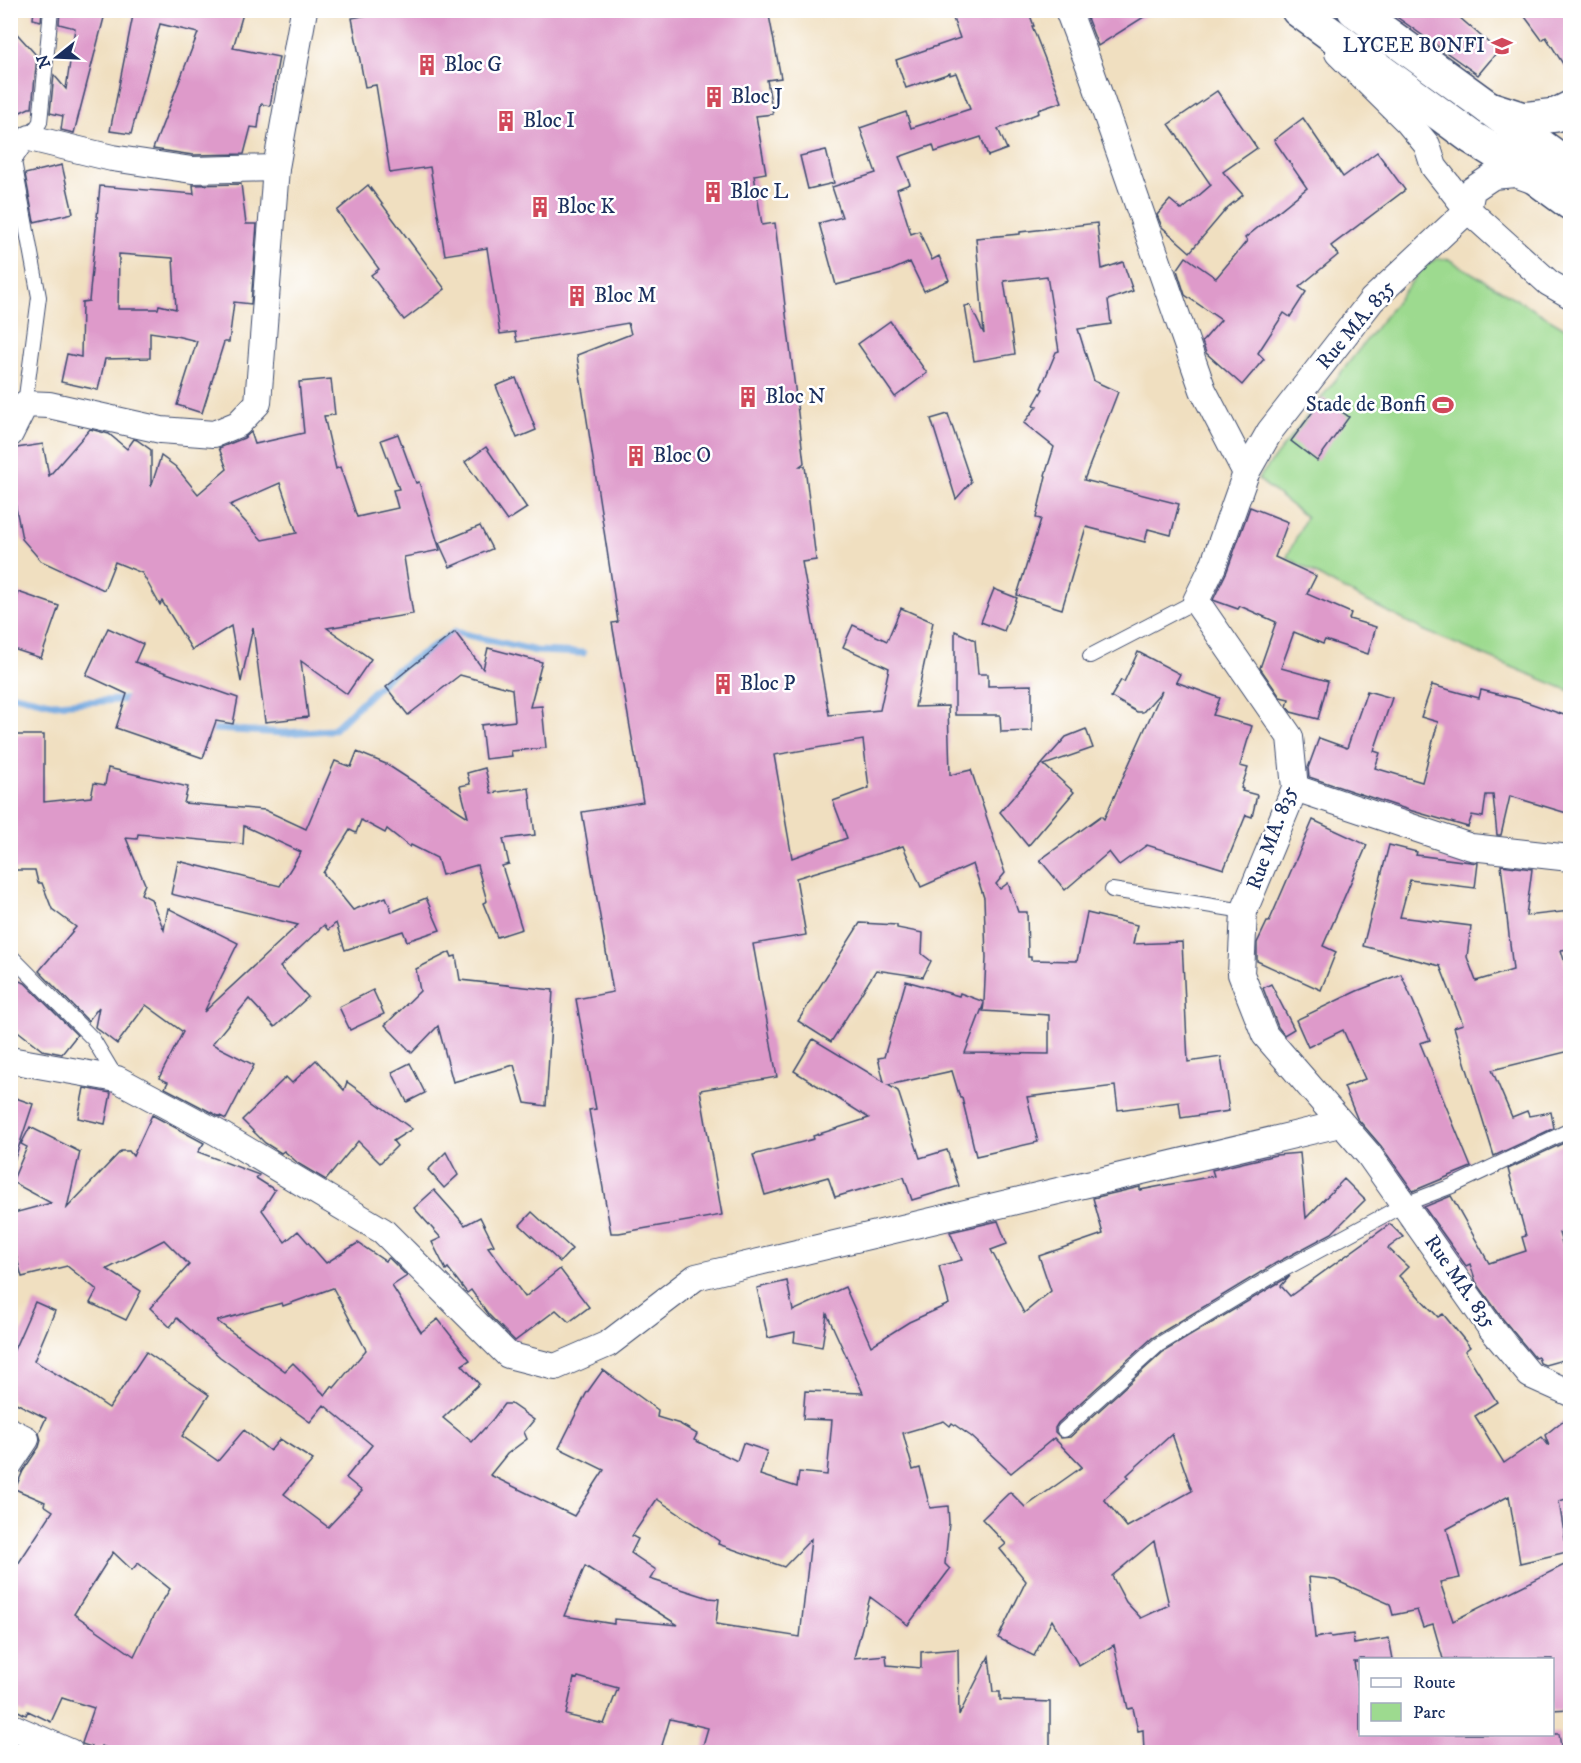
<svg xmlns="http://www.w3.org/2000/svg" width="1581" height="1763" font-family="'IM FELL DW Pica',serif">
	<rect width="100%" height="100%" fill="#fff"/>
	<filter id="ink" filterUnits="userSpaceOnUse"><feTurbulence type="fractalNoise" baseFrequency=".0167" numOctaves="2"/><feDisplacementMap in="SourceGraphic" scale="12" xChannelSelector="R" yChannelSelector="G"/><feConvolveMatrix kernelMatrix="1 2 1 2 8 2 1 2 1" color-interpolation-filters="sRGB"/></filter>
	<filter id="wash" filterUnits="userSpaceOnUse"><feTurbulence type="fractalNoise" baseFrequency=".008" numOctaves="4" result="noise"/><feDisplacementMap in="SourceGraphic" scale="24" xChannelSelector="R" yChannelSelector="G"/><feGaussianBlur stdDeviation="1.35" result="paint"/><feColorMatrix in="noise" values="0 0 0 0 0 0 0 0 0 0 0 0 0 0 0 0 0 1.4 0 .05"/><feComposite in="paint" operator="in"/></filter>
	<g filter="url(#wash)">
		<rect width="100%" height="100%" fill="#f0dfc0"/>
		<polygon fill="#9dda8f" stroke="#5c8476" stroke-width="1.5" points="1438,258 1450,260 1570,331 1570,691 1425,631 1331,583 1287,557 1306,517 1258,479 1424,266"/>
		<g fill="none" stroke-linecap="round" stroke-linejoin="round">
			<g stroke="#70a6de" stroke-width="7">
				<polyline points="10,694 55,704 133,699"/>
				<polyline points="205,726 213,729 285,733 333,730 391,674 455,632 536,651 583,653"/>
			</g>
		</g>
		<g id="blocks">
			<g fill="#de9aca" fill-rule="evenodd">
				<polygon points="34,10 42,10 41,21 33,19"/>
				<polygon points="60,10 106,10 74,133 61,130 63,116 50,113 54,75 66,89 75,28 59,24"/>
				<polygon points="134,10 244,10 233,48 279,57 270,106 261,104 258,128 251,127 244,154 193,155 153,149 198,33 160,24 131,134 110,131"/>
				<path d="M393,10h375l13,68 -14,2 6,34 -17,2 10,57 -12,2 8,50 13,-2 29,240 -4,3h5l11,94 -14,2 27,153 51,-5 9,-42 -46,-21 10,-22 34,16 14,-33 32,14 -18,85 33,-1 2,69 21,-5 34,103 -9,11 4,5 8,-6 10,29h9l1,45h3v3l46,1 10,-48 50,12 -4,19 49,-2 6,120 33,-5 8,54 -48,7 -2,-16 -61,8 -3,-24 -88,11 11,45 -62,14 -14,-58h-2l-8,-27 -64,14 10,6 22,67 27,-8 12,36 -47,14 -8,-23 -69,20 -7,-20 -63,18 -12,-40 61,-16 -1,-3 56,-18 -75,-47 19,-32 71,43 -6,-24 6,-1 22,-76 53,15 1,-3 24,9 2,-44 -2,-60 -11,-34 -52,23 -18,-41 -107,32 10,57 -53,9 24,133 -77,13 22,125 -103,18h-8l-22,-123 7,-1 -20,-110 37,-7 -31,-180 61,-10 -31,-179 6,-1 -41,-267 54,-21 -3,-11 -111,19 -2,-10 -15,2 -13,-86 -42,7 -15,-88 -40,6 -14,-88 -11,2 -13,-69zM863,740l6,48 -36,13 14,37 -55,20 -18,-103zM984,1003l-1,8 66,4v39l-84,-1z"/>
				<polygon points="950,10 1028,10 1034,26 1032,26 1062,102 1038,110 1039,113 998,129 1007,149 988,156 981,137 935,152 933,145 899,157 910,184 897,189 911,234 919,231 932,260 939,256 949,280 924,291 910,262 890,271 836,285 819,223 842,217 832,187 876,173 860,128 906,112 911,128 970,109 956,73 950,75 950,73 906,88 896,60 960,38"/>
				<polygon points="1084,10 1155,10 1098,46"/>
				<polygon points="1387,10 1451,10 1498,51 1478,75"/>
				<polygon points="1520,10 1570,10 1570,75 1546,37 1542,40"/>
				<polygon points="10,26 37,56 32,108 29,108 10,117"/>
				<polygon points="1217,91 1257,148 1223,172 1243,195 1228,207 1190,252 1162,227 1157,215 1170,200 1182,210 1211,185 1169,124"/>
				<polygon points="1303,118 1343,177 1377,152 1405,190 1331,246 1338,255 1299,287 1306,292 1290,317 1284,313 1258,353 1264,359 1242,385 1206,353 1202,342 1221,320 1185,295 1177,270 1186,257 1216,278 1247,241 1245,238 1307,188 1274,140"/>
				<polygon points="826,150 834,183 808,189 800,156"/>
				<polygon points="62,165 73,213 34,222 25,174"/>
				<path d="M241,184l5,40h11l-6,80 -17,-2 -5,40h-5l-22,71 -25,-8 20,-64 -21,-5 -26,-4v26l-45,1 -7,31 -37,-8 6,-28 14,3 1,-55 7,-1 11,-115 94,8 -1,-9zM119,254l54,4 3,51 -17,-4 -1,4h-40z"/>
				<polygon points="368,185 445,289 404,320 371,275 379,269 337,211"/>
				<polygon points="10,192 17,226 10,228"/>
				<polygon points="1097,223 1102,269 1123,262 1133,291 1108,300 1111,324 1078,329 1094,381 1118,392 1084,480 1179,504 1171,535 1148,529 1145,542 1086,527 1062,609 1017,595 1041,519 1036,518 1046,476 1045,475 1054,447 1024,423 1037,406 1034,405 1043,389 1041,388 1056,352 1059,351 1047,276 1004,281 1015,354 974,361 965,306 970,305 984,334 976,238 1020,234 1020,232"/>
				<polygon points="890,321 927,373 895,397 858,344"/>
				<polygon points="516,378 536,430 517,438 496,386"/>
				<path d="M331,379l4,36 -11,1 12,53 4,-2 17,50 41,-9 -5,-18 6,-1 -18,-49 17,-6 18,49 3,-1 21,68 -36,7 9,57 -86,14 44,31 -24,35 -46,-33 7,56 -43,5 -12,-95 -12,55 -10,-56 -39,24 -30,-49 -2,4 -18,-32 -27,-11 -11,28 -63,-29 -19,-22 -12,-62v-28l33,-5 6,32 41,-47 19,5 18,15 7,-10 3,1 14,10v37l10,-31 15,11 22,27 29,-25 -8,-21 25,-10 7,-6 4,12 49,-11 -5,-51zM280,483l17,50 -35,7 -32,-35z"/>
				<polygon points="1323,398 1349,417 1317,461 1291,441"/>
				<polygon points="948,414 971,482 956,499 931,419"/>
				<polygon points="486,447 527,508 507,521 465,462"/>
				<polygon points="1250,507 1288,522 1275,557 1316,576 1307,594 1351,613 1349,619 1376,627 1368,654 1325,640 1323,644 1294,632 1281,668 1328,681 1318,719 1291,712 1287,707 1289,699 1280,697 1260,668 1276,622 1240,606 1238,609 1213,600 1227,571"/>
				<polygon points="480,526 492,549 450,567 439,543"/>
				<polygon points="994,589 1017,598 1004,631 981,622"/>
				<polygon points="18,592 59,606 41,658 10,648 10,616"/>
				<polygon points="108,628 143,644 135,662 238,698 233,724 216,721 203,758 116,728 127,694 86,675"/>
				<polygon points="955,631 975,640 978,674 988,674 988,686 1032,685 1032,731 1001,732 1000,715 955,715"/>
				<polygon points="455,632 483,669 488,648 542,662 530,707 542,706 546,748 511,751 512,756 485,759 481,725 515,721 512,689 460,675 408,715 386,687"/>
				<polygon points="1138,652 1180,674 1176,682 1220,698 1213,715 1252,726 1240,766 1248,768 1241,788 1243,789 1242,791 1257,795 1252,817 1246,815 1224,869 1147,845 1119,865 1109,852 1065,890 1040,860 1101,816 1104,819 1162,691 1143,712 1137,712 1111,697 1121,680 1124,682"/>
				<polygon points="1432,685 1479,698 1481,690 1518,699 1570,717 1570,814 1510,796 1501,835 1497,835 1493,795 1486,795 1483,817 1472,815 1468,827 1409,810 1309,777 1308,768 1319,738 1347,748 1367,691 1392,698 1374,751 1380,753 1375,768 1422,782 1438,722 1421,717"/>
				<polygon points="1086,729 1093,748 1044,765 1074,792 1028,846 1000,812 1066,737"/>
				<path d="M14,735h30v67l47,-5 3,-14 11,2 3,-17 80,19 -4,16 81,7 41,19 29,-68 16,6 6,-15 29,12 82,53 -8,-31 10,-2 -3,-11 18,-5 6,25 38,-5 6,47 -32,4 6,25 -7,2 20,63 -25,8 -14,-34 4,-2 -10,-36 -35,10 -5,-17 -26,-13 -1,2 -23,-18 -2,4 -24,-13 -5,13 -6,-3 -27,43 30,37 33,-13 6,15 34,-14 14,32 -33,11 -4,-10 -58,19 -9,-27 -8,7 -4,-5 -44,42 28,30 -33,30 -26,-28 -37,45 42,21 -28,54 -6,-3v1l-55,-29 3,-6 -9,-4 24,-46 -37,-27 -29,39 -22,-17 4,-20 -11,14 -49,-50 37,-44 -24,-18 -10,-26h-4l-3,-13h-25v-87l4,1zM244,826l57,26 -21,34 -102,-25 -7,33 127,31 -94,87 34,-69 -70,-35 -4,22 -13,-31 -10,-5 4,-10 -19,-46 11,1 1,-5 105,10z"/>
				<polygon points="1313,820 1367,845 1323,946 1336,952 1321,990 1257,961 1257,943 1267,922 1269,922"/>
				<polygon points="1389,845 1417,852 1416,855 1478,863 1475,888 1410,880 1400,917 1471,926 1467,957 1476,981 1513,970 1501,865 1532,869 1526,916 1570,911 1570,949 1561,950 1570,980 1570,1051 1492,1070 1512,1117 1527,1111 1529,1116 1551,1112 1554,1128 1494,1156 1454,1027 1463,1024 1440,966 1363,946"/>
				<polygon points="860,923 897,925 897,928 923,933 922,954 931,961 923,977 876,970 831,1042 798,1021"/>
				<polygon points="450,952 452,957 456,956 460,980 553,990 546,1106 525,1103 514,1065 453,1082 438,1026 412,1053 385,1025 420,991 416,969"/>
				<polygon points="1401,974 1430,1040 1420,1043 1471,1167 1413,1191 1381,1146 1357,1118 1344,1087 1365,1079 1343,1030 1308,1047 1296,1020 1357,991"/>
				<polygon points="10,978 25,983 77,1035 62,1054 42,1050 10,1025"/>
				<polygon points="1271,984 1294,1029 1284,1035 1278,1027 1263,988"/>
				<polygon points="373,990 384,1014 350,1030 339,1007"/>
				<polygon points="316,1060 344,1090 347,1082 412,1129 393,1141 397,1146 380,1163 358,1141 326,1180 299,1164 284,1151 281,1153 265,1143 242,1120 286,1077 292,1083"/>
				<polygon points="410,1063 425,1093 407,1102 392,1072"/>
				<polygon points="84,1088 111,1093 105,1124 78,1118"/>
				<polygon points="10,1096 33,1104 14,1161 10,1161"/>
				<path d="M152,1115l52,28 -6,9 61,23 -3,3 19,12 -13,20 23,32 13,-11 28,32 32,-20 27,18 4,-3 18,18 -15,10 29,46 17,-13 32,41 -8,5 17,19 -36,34 29,24 21,-23 11,-15h7l23,16 -10,12 3,7 -20,15 -17,21 84,41 30,-46 -45,-22 27,-54 17,-24 55,40 -1,7 23,7 17,10 -3,6 43,21 6,-18 24,8 -7,24 37,12 2,-15 28,3 5,-55 -29,-1 2,-28 58,2 -36,-79 -5,33 -28,-5 1,-10 -27,6 -11,-50 30,-7 6,30 52,-24 26,59 38,-24 40,-18 -10,-38 23,-6 -12,-28 48,-11 9,23 -16,6 33,63 27,-22 -12,-35 64,-22 -10,-36 47,-11v3l74,-14 -2,-6 64,-15 24,-2 6,65 38,-39 21,21 -33,33 -56,30 -124,75 -94,85 -3,5v4l6,6 9,-1 93,-85 127,-76 -9,10 9,10 100,-72 13,13 -15,11 20,19 -9,9 39,41 5,-3 27,33 -5,4 32,51 -22,14 29,47 38,-26 7,9 -4,-11 25,-20v83l-11,3 8,51 -47,11 -11,-67 -62,33 13,49 -20,4 13,39 117,-59v147l-18,1v-51h-109l-10,-35 -10,3 -6,-17 -24,5 -3,-11 -55,-24 -26,-3 6,61 15,-3 1,2 22,-3 1,10 35,-6 4,21h-33v3h-6l6,37v35h199l3,18h-389v-3l-29,3 -1,-22 -5,1 -5,-23 -5,1 -14,-64 -35,21 -27,-46 -18,36 -36,-18 28,-57 -26,-32 6,-5 -24,-25 28,-27 15,15 57,-40 -28,-29 -43,35 -39,-36 -20,-14 -2,3 -6,-5 -41,12 10,37 7,-2 10,40 18,-2 1,17 -4,41 5,5 -42,56 -38,-28 -16,61 32,-3 1,10 34,3v-16l37,-3 1,66 30,-59 4,36h7v8l50,2v50h-349l7,-24 -38,-9 -10,33h-542l-17,-6 -1,4 -18,-6v-1l12,-35 -32,-10 -11,24 -23,-11 -2,4 -16,-8v-131l43,-65 -9,-6 1,-3 -30,-13 8,-18 16,-24 2,-7 -2,-7 7,-15 -36,-18v-41l25,-57 20,9 -21,50 43,25 32,22 37,-56 63,43 -27,41 36,25 26,-31 26,21 10,-12 33,21 -29,34 44,33 34,-36 -16,-13 26,-33 -48,-40 -14,17 -90,-65 -43,-39 -7,9 -20,-19 39,-43 -25,-25 -57,29 34,22 -15,29 -36,-17 7,-13 -30,-24 -45,11 -12,-44v-19l41,-11 -39,-21 15,-35 -6,-3 9,-17 50,25 -13,56 54,-57h8l4,5zM333,1288l33,62 -32,38 -2,-2 -7,9 -32,-32 -8,8 -68,-50 65,-18 1,3zM1172,1434l20,57 -65,36 -23,-28 25,-22 -2,-2zM657,1499l62,42 -1,3 66,23 27,-28 -11,98 -84,-13 3,-25 -10,-1 -59,-19 6,-9 -25,-17 7,-14 -6,-3zM1154,1541l15,64 -28,13 -15,-16 -14,-26zM113,1552l19,18 6,-7 32,26 -16,26 -20,41 -60,-42zM585,1566l93,59 -64,-6v5l-50,-8zM578,1677l40,11 -14,36 -38,-9 8,-37 3,1z"/>
				<polygon points="1570,1140 1570,1229 1559,1233 1570,1269 1570,1358 1545,1365 1540,1363 1538,1357 1535,1358 1502,1318 1476,1282 1470,1264 1466,1266 1424,1207 1451,1196 1489,1263 1526,1251 1522,1237 1526,1236 1508,1169"/>
				<polygon points="446,1152 458,1175 444,1188 428,1170"/>
				<polygon points="434,1190 465,1225 480,1217 494,1245 488,1247 525,1297 560,1269 589,1307 569,1322 556,1310 515,1341 489,1315 471,1290 467,1293 448,1268 446,1270 432,1242 441,1238 414,1208"/>
				<polygon points="532,1212 572,1249 560,1262 520,1225"/>
			</g>
		</g>
	</g>
	<g filter="url(#ink)">
		<use href="#blocks" fill-opacity="0" stroke="#3b496d" stroke-width="1.5"/>
		<g fill="none" stroke-linecap="round" stroke-linejoin="round">
			<defs>
				<g id="service">
					<polyline points="10,155 14,161 39,297 25,404"/>
					<polyline points="14,161 40,122 51,10"/>
					<polyline points="1090,656 1196,601"/>
					<polyline points="1112,890 1244,911"/>
					<polyline points="12,957 93,1039 117,1079"/>
					<polyline points="1064,1430 1158,1345 1281,1271 1405,1204 1452,1186 1570,1130"/>
				</g>
				<g id="minor">
					<polyline points="1068,10 1090,68 1203,390 1246,473"/>
					<polyline points="1338,53 1408,122 1427,145 1434,167 1468,210 1549,283 1570,295"/>
					<polyline points="30,138 112,158 192,170 276,168"/>
					<polyline points="1468,210 1372,300 1270,431 1246,473 1213,566 1196,601 1290,737 1295,788 1244,911 1241,974 1265,1035 1369,1155 1490,1327 1530,1375 1570,1393"/>
					<polyline points="1468,210 1472,190 1493,176 1515,174 1535,181"/>
					<polyline points="10,434 25,404 49,405 161,430 214,434 238,424 258,403 276,168 304,10"/>
					<polyline points="1295,788 1471,847 1570,858"/>
					<polyline points="10,1060 117,1079 218,1133 383,1231 508,1355 555,1367 608,1344 696,1277 1340,1124"/>
					<polyline points="10,1431 26,1439 10,1463"/>
					<polyline points="10,1726 70,1752"/>
				</g>
				<polyline id="tertiary" points="1489,108 1523,119 1556,115 1570,108"/>
				<g id="trunk">
					<polyline points="1298,10 1471,137 1529,173 1570,203"/>
					<polyline points="1354,10 1570,167"/>
				</g>
			</defs>
			<use href="#service" stroke="#3b496d" stroke-width="16"/>
			<use href="#minor" stroke="#3b496d" stroke-width="28"/>
			<use href="#tertiary" stroke="#3b496d" stroke-width="36"/>
			<use href="#trunk" stroke="#3b496d" stroke-width="36"/>
			<use href="#service" stroke="#fff" stroke-width="14"/>
			<use href="#minor" stroke="#fff" stroke-width="26"/>
			<use href="#tertiary" stroke="#fff" stroke-width="33"/>
			<use href="#trunk" stroke="#fff" stroke-width="33"/>
		</g>
	</g>
	<defs>
		<symbol id="school-bare" viewBox="-9 -9 18 18"><path d="M0-5L7-2L0 1L-7-2ZM-4 1L0 2.5L4 1V4Q0 6-4 4Z" fill="#d1495b" stroke="#fff" stroke-width="2.5" paint-order="stroke"/></symbol>
		<symbol id="building-bare" viewBox="-9 -9 18 18"><path d="M-4-6H4V6H1V3H-1V6H-4ZM-2.5-4.3h1.7v1.8h-1.7ZM.8-4.3h1.7v1.8H.8ZM-2.5-1h1.7V.8h-1.7ZM.8-1h1.7V.8H.8Z" fill="#d1495b" stroke="#fff" stroke-width="2.5" paint-order="stroke"/></symbol>
		<symbol id="stadium-bare" viewBox="-9 -9 18 18"><path d="M0-5a6.5 5 0 1 0 0 10a6.5 5 0 1 0 0-10ZM-3.5-1.8h7v3.6h-7Z" fill="#d1495b" stroke="#fff" stroke-width="2.5" paint-order="stroke"/></symbol>
	</defs>
	<g fill-rule="evenodd">
		<use href="#school-bare" x="1487" y="31" width="30" height="30"/>
		<use href="#building-bare" x="412" y="50" width="30" height="30"/>
		<use href="#building-bare" x="699" y="82" width="30" height="30"/>
		<use href="#building-bare" x="491" y="106" width="30" height="30"/>
		<use href="#building-bare" x="698" y="177" width="30" height="30"/>
		<use href="#building-bare" x="525" y="192" width="30" height="30"/>
		<use href="#building-bare" x="562" y="281" width="30" height="30"/>
		<use href="#building-bare" x="733" y="382" width="30" height="30"/>
		<use href="#stadium-bare" x="1428" y="390" width="30" height="30"/>
		<use href="#building-bare" x="621" y="441" width="30" height="30"/>
		<use href="#building-bare" x="708" y="669" width="30" height="30"/>
	</g>
	<g text-anchor="middle" dominant-baseline="central" stroke-width="5" stroke-linejoin="round" paint-order="stroke">
		<g font-size="21" fill="#1b2f5e" stroke="#fff" text-anchor="start">
			<text x="1485" y="46" text-anchor="end">LYCEE BONFI</text>
			<text x="444" y="65">Bloc G</text>
			<text x="731" y="97">Bloc J</text>
			<text x="523" y="121">Bloc I</text>
			<text x="730" y="192">Bloc L</text>
			<text x="557" y="207">Bloc K</text>
			<text x="594" y="296">Bloc M</text>
			<text x="765" y="397">Bloc N</text>
			<text x="1426" y="405" text-anchor="end">Stade de Bonfi</text>
			<text x="653" y="456">Bloc O</text>
			<text x="740" y="684">Bloc P</text>
		</g>
		<g font-size="21" fill="#1b2f5e" stroke="#fff">
			<text transform="translate(1356 325) rotate(-50)">Rue MA. 835</text>
			<text transform="translate(1272 838) rotate(-70)">Rue MA. 835</text>
			<text transform="translate(1460 1282) rotate(55)">Rue MA. 835</text>
		</g>
	</g>
	<rect width="1581" height="1763" fill="none" stroke="#fff" stroke-width="36"/>
	<rect x="1359" y="1658" width="195" height="78" fill="#ffffff" stroke="#a4acbf" stroke-width="1.5"/>
	<rect x="1371" y="1678" width="30" height="9" fill="#ffffff" stroke="#a4acbf" stroke-width="1.5"/>
	<text x="1413" y="1688" font-size="18" fill="#1b2f5e">Route</text>
	<rect x="1371" y="1703" width="30" height="18" fill="#9dda8f" stroke="#a4acbf" stroke-width="1.5"/>
	<text x="1413" y="1718" font-size="18" fill="#1b2f5e">Parc</text>
	<g transform="translate(57 57) rotate(252)" stroke="#ffffff" stroke-width="4.5" paint-order="stroke">
	<path d="M0-4.5L10 22L0 15L-10 22Z" fill="#1b2f5e"/>
	<text y="-9" font-size="16" font-weight="bold" text-anchor="middle" fill="#1b2f5e">N</text>
	</g>
</svg>
